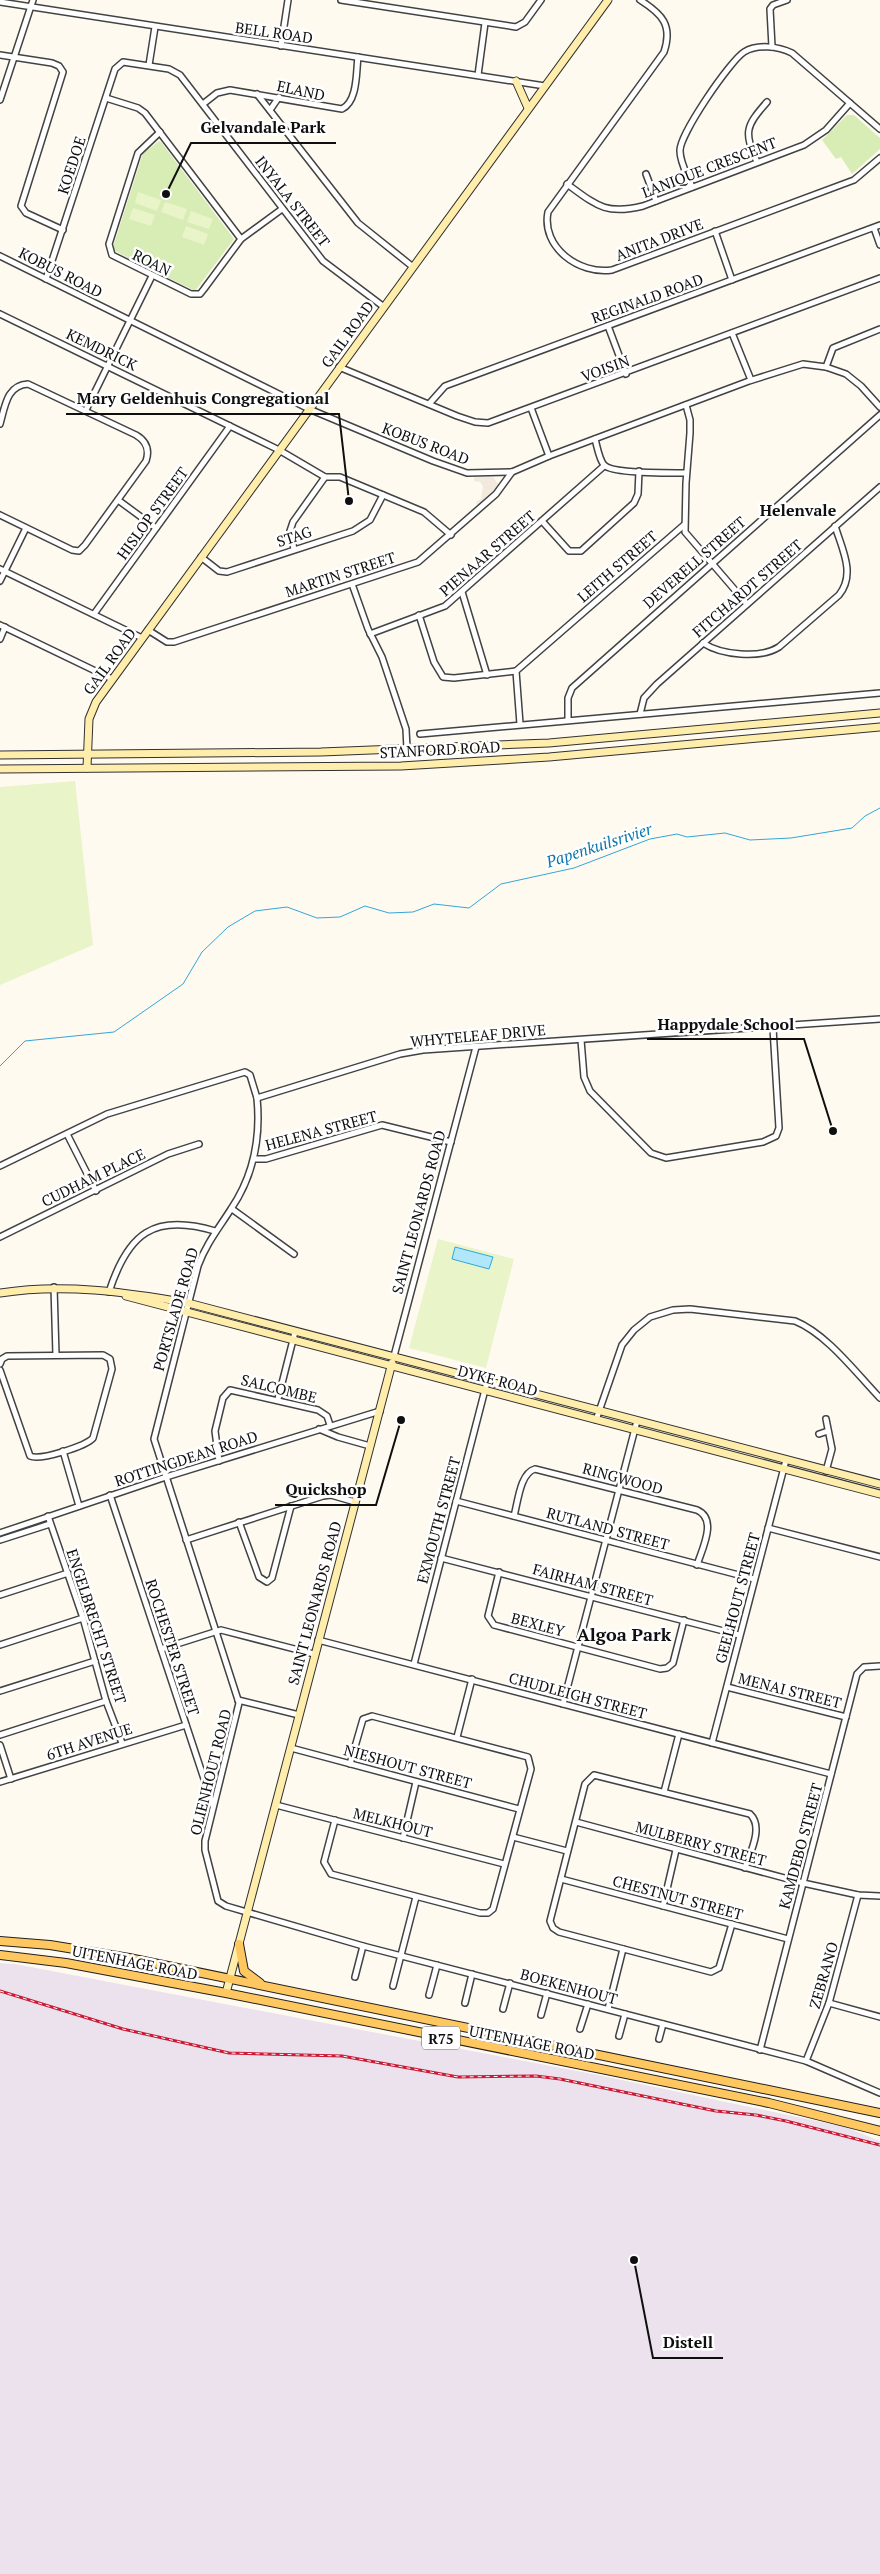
<svg xmlns="http://www.w3.org/2000/svg" width="880" height="2574" font-family="'PT Serif',serif">
	<rect width="100%" height="100%" fill="#fffaf0"/>
	<polygon fill="#ebe2ee" points="0,1963 15,1964 598,2075 845,2127 880,2141 880,2574 0,2574"/>
	<g fill="#d8edb6">
		<polygon points="847,115 854,115 880,138 880,149 852,174 841,157 836,159 822,140"/>
		<polygon points="159,141 161,142 234,239 195,291 115,251 113,247 143,153"/>
	</g>
	<g fill="#e9f4c8">
		<polygon points="138,192 161,200 157,211 135,203"/>
		<polygon points="165,202 187,209 183,220 161,212"/>
		<polygon points="133,208 155,215 151,226 129,219"/>
		<polygon points="191,211 213,219 209,229 187,222"/>
		<polygon points="186,226 208,234 204,245 182,237"/>
		<polygon points="75,781 93,945 0,985 0,787"/>
		<polygon points="438,1239 514,1259 486,1368 409,1348"/>
	</g>
	<polygon fill="#f1eadd" points="474,477 493,477 498,484 496,491 478,506 476,502 481,499 483,486 480,482 474,481"/>
	<polygon fill="#b0e7fb" stroke="#31a7d9" points="455,1247 493,1257 489,1269 452,1259"/>
	<g fill="none" stroke-linecap="round" stroke-linejoin="round">
		<polyline stroke="#31a7d9" stroke-width="1" points="0,1066 25,1041 114,1032 183,984 202,952 228,927 255,911 287,907 317,918 340,917 365,906 389,913 413,912 434,904 469,908 501,884 574,868 650,839 677,834 687,837 725,833 750,840 791,838 852,828 865,816 880,808"/>
		<defs>
			<g id="street">
				<polyline points="341,0 516,27 525,22 541,0"/>
				<path d="M640,0c22,14 33,25 24,52l-116,160c-7,35 31,63 64,58l242,-90 26,-22"/>
				<polyline points="0,2 545,86"/>
				<polyline points="281,46 288,0"/>
				<polyline points="772,47 770,9 773,5 787,0"/>
				<polyline points="0,55 52,63 59,66 63,72 21,206 26,213 63,230"/>
				<polyline points="149,65 155,27"/>
				<polyline points="478,75 485,23"/>
				<polyline points="257,94 358,223 413,267"/>
				<polyline points="106,98 138,108 145,113 241,239"/>
				<polyline points="0,100 33,0"/>
				<path d="M203,104l14,-11 13,-3 112,19c16,-8 14,-37 16,-52"/>
				<polyline points="270,110 279,97"/>
				<polyline points="160,132 138,153 109,244 112,255 191,294 200,294 204,289 241,239 282,209"/>
				<path d="M757,162c-13,-30 -12,-35 10,-60"/>
				<polyline points="646,174 656,201"/>
				<path d="M567,184c30,22 39,31 76,22l161,-61 22,-15 24,-27"/>
				<path d="M692,187c-4,-11 -12,-24 -12,-36 -1,-16 50,-90 64,-99 13,-8 34,-6 48,1l88,76"/>
				<polyline points="874,228 880,245"/>
				<polyline points="715,231 732,280"/>
				<polyline points="0,256 309,409 433,461 467,473 512,472 549,456 749,381 803,364 826,367 846,374 861,386 880,407"/>
				<polyline points="46,279 115,69 123,62 169,69 180,75 323,261 384,307"/>
				<polyline points="0,314 279,450 325,477"/>
				<polyline points="608,326 626,374"/>
				<polyline points="732,333 751,380"/>
				<polyline points="339,367 457,416 475,422 488,423 880,278"/>
				<polyline points="826,367 833,348 880,329"/>
				<polyline points="429,404 445,386 880,225"/>
				<polyline points="686,405 690,420 690,433 686,483 685,532 747,604"/>
				<polyline points="531,408 549,456"/>
				<polyline points="86,410 152,276"/>
				<path d="M0,424c5,-18 7,-39 28,-40l108,51c10,6 14,14 10,26l-61,84 -6,6 -7,-1 -72,-35"/>
				<path d="M595,439c2,7 4,20 9,26 8,9 69,8 82,8"/>
				<polyline points="118,500 156,528"/>
				<polyline points="542,521 569,551 581,551 634,503 638,494 639,471"/>
				<polyline points="294,549 290,531 293,522 325,477 340,477 424,512 451,535"/>
				<polyline points="201,557 219,571 227,572 353,531 370,520 383,495"/>
				<polyline points="0,569 142,638"/>
				<polyline points="0,581 26,528"/>
				<polyline points="352,584 368,629 382,657 406,729 407,749"/>
				<polyline points="462,592 487,675"/>
				<polyline points="94,614 230,426"/>
				<polyline points="419,615 434,662 443,677 454,678 516,671"/>
				<polyline points="0,625 112,679"/>
				<polyline points="148,630 167,642 174,642 418,562 496,494 512,472"/>
				<polyline points="370,634 445,606 604,466"/>
				<polyline points="0,639 5,627"/>
				<path d="M703,643c18,12 57,16 76,4l60,-52c17,-21 3,-46 -4,-69"/>
				<polyline points="640,714 644,698 657,684 880,487"/>
				<polyline points="568,720 568,698 572,688 880,415"/>
				<polyline points="520,724 516,671 684,525"/>
				<polyline points="420,734 880,693"/>
				<polyline points="581,1040 584,1077 590,1091 651,1153 666,1158 763,1142 776,1136 779,1128 773,1028"/>
				<path d="M257,1098c4,41 -3,77 -26,111 -12,19 -25,35 -33,57l-44,173 85,264 -34,138v9l13,51 8,5 137,40 443,115 74,32"/>
				<polyline points="67,1134 96,1191"/>
				<polyline points="255,1159 266,1159 382,1125 451,1142"/>
				<polyline points="0,1166 107,1114 245,1072 250,1075 257,1098 400,1054 423,1050 880,1019"/>
				<polyline points="232,1209 294,1254"/>
				<polyline points="0,1237 168,1154 199,1144"/>
				<polyline points="54,1287 56,1355"/>
				<path d="M109,1292c19,-59 45,-79 106,-61"/>
				<polyline points="394,1356 476,1047"/>
				<path d="M0,1364l2,-5 5,-3 96,-1 7,4 2,10 -19,69c-7,8 -53,23 -63,18l-30,-86"/>
				<polyline points="278,1399 295,1332"/>
				<polyline points="826,1419 832,1449 826,1471"/>
				<path d="M596,1420l26,-75 12,-15 16,-13 23,-7 17,-1 105,12c32,13 61,52 85,77"/>
				<polyline points="319,1429 338,1437 370,1446"/>
				<polyline points="819,1434 828,1431"/>
				<polyline points="63,1451 79,1506"/>
				<polyline points="219,1461 215,1431 223,1398 230,1390 318,1410 327,1416 330,1425"/>
				<polyline points="110,1495 213,1806"/>
				<polyline points="456,1501 754,1579"/>
				<polyline points="48,1516 83,1618 106,1701 122,1743"/>
				<path d="M514,1516c4,-14 6,-43 21,-47l162,41c21,9 5,39 0,55"/>
				<polyline points="239,1522 259,1577 267,1582 272,1578 291,1506"/>
				<polyline points="768,1528 880,1557"/>
				<polyline points="0,1533 166,1477 380,1411"/>
				<polyline points="0,1540 50,1524"/>
				<polyline points="186,1540 323,1496 331,1495 355,1502"/>
				<polyline points="441,1558 739,1635"/>
				<polyline points="499,1572 488,1616 494,1625 660,1669 667,1668 673,1663 684,1620"/>
				<polyline points="0,1595 68,1573"/>
				<polyline points="318,1640 831,1774"/>
				<polyline points="0,1645 83,1618"/>
				<polyline points="161,1649 221,1630 314,1654"/>
				<polyline points="414,1664 487,1382"/>
				<polyline points="727,1687 846,1717"/>
				<polyline points="0,1691 95,1661"/>
				<polyline points="238,1700 299,1715"/>
				<polyline points="563,1704 637,1421"/>
				<polyline points="0,1735 106,1701"/>
				<polyline points="457,1737 472,1679"/>
				<polyline points="712,1743 786,1460"/>
				<polyline points="0,1745 11,1779"/>
				<polyline points="291,1748 519,1809"/>
				<polyline points="0,1782 186,1725"/>
				<polyline points="664,1792 679,1734"/>
				<polyline points="276,1805 504,1864"/>
				<polyline points="335,1820 324,1862 331,1874 480,1913 488,1913 493,1909 531,1769 528,1757 372,1716 363,1719 350,1764"/>
				<polyline points="576,1822 803,1883 858,1895 880,1896"/>
				<polyline points="513,1837 567,1851"/>
				<polyline points="403,1838 416,1782"/>
				<polyline points="561,1879 788,1939"/>
				<polyline points="663,1906 676,1850"/>
				<path d="M732,1924l-13,44 -8,4 -152,-40 -6,-4 -3,-7 35,-137 9,-9 156,39c14,13 0,39 -5,54"/>
				<polyline points="355,1977 363,1946"/>
				<polyline points="393,1986 416,1897"/>
				<polyline points="429,1995 437,1965"/>
				<polyline points="465,2003 472,1974"/>
				<polyline points="829,2003 880,2017"/>
				<polyline points="503,2009 510,1983"/>
				<polyline points="608,2009 623,1949"/>
				<polyline points="541,2015 547,1993"/>
				<polyline points="580,2029 588,2004"/>
				<polyline points="619,2036 625,2014"/>
				<polyline points="659,2039 663,2024"/>
				<polyline points="760,2050 857,1674 864,1667 880,1666"/>
				<polyline points="806,2061 829,2003 858,1895"/>
			</g>
			<g id="secondary">
				<polyline points="516,81 528,108"/>
				<polyline points="0,755 321,752 549,743 880,713"/>
				<polyline points="87,768 89,719 96,702 608,0"/>
				<polyline points="0,769 401,766 549,757 880,727"/>
				<path d="M0,1293c63,-10 126,-1 188,10l692,181"/>
				<polyline points="126,1296 880,1494"/>
				<polyline points="226,1993 392,1363"/>
			</g>
			<g id="primary">
				<polyline points="0,1941 50,1945 129,1958 880,2113"/>
				<polyline points="239,1944 244,1971 260,1983"/>
				<polyline points="0,1955 66,1963 226,1993 769,2103 880,2131"/>
			</g>
		</defs>
		<use href="#street" stroke="#424242" stroke-width="8"/>
		<use href="#secondary" stroke="#313131" stroke-width="9"/>
		<use href="#primary" stroke="#202020" stroke-width="10"/>
		<use href="#street" stroke="#fff" stroke-width="5"/>
		<use href="#secondary" stroke="#ffedab" stroke-width="7"/>
		<use href="#primary" stroke="#ffc760" stroke-width="8"/>
		<defs>
			<polyline id="rail" points="0,1991 123,2029 229,2053 342,2056 458,2077 536,2076 560,2079 716,2111 756,2115 786,2121 880,2145"/>
		</defs>
		<use href="#rail" stroke="#cb1a35" stroke-width="3"/>
		<use href="#rail" stroke="#fff" stroke-width="1" stroke-dasharray="4" stroke-linecap="butt"/>
	</g>
	<g text-anchor="middle" dominant-baseline="central" stroke-width="5" stroke-linejoin="round" paint-order="stroke">
		<rect fill="#fff" stroke="#575757" stroke-width="1" x="422" y="2026.5" width="38" height="23" rx="4"/>
		<g font-size="14" font-weight="bold" fill="#0f0f0f">
			<text x="441" y="2038">R75</text>
		</g>
		<g font-size="15" fill="#0f0f0f" stroke="#fff">
			<text transform="translate(274 32) rotate(8)">BELL ROAD</text>
			<text transform="translate(301 90) rotate(12)">ELAND</text>
			<text transform="translate(71 165) rotate(-72)">KOEDOE</text>
			<text transform="translate(709 167) rotate(-21)">LANIQUE CRESCENT</text>
			<text transform="translate(293 201) rotate(52)">INYALA STREET</text>
			<text transform="translate(659 239) rotate(-21)">ANITA DRIVE</text>
			<text transform="translate(152 262) rotate(26)">ROAN</text>
			<text transform="translate(61 272) rotate(27)">KOBUS ROAD</text>
			<text transform="translate(647 298) rotate(-20)">REGINALD ROAD</text>
			<text transform="translate(347 334) rotate(-54)">GAIL ROAD</text>
			<text transform="translate(102 349) rotate(26)">KEMDRICK</text>
			<text transform="translate(605 368) rotate(-20)">VOISIN</text>
			<text transform="translate(426 443) rotate(21)">KOBUS ROAD</text>
			<text transform="translate(152 513) rotate(-54)">HISLOP STREET</text>
			<text transform="translate(294 536) rotate(-18)">STAG</text>
			<text transform="translate(487 553) rotate(-41)">PIENAAR STREET</text>
			<text transform="translate(694 562) rotate(-41)">DEVERELL STREET</text>
			<text transform="translate(617 566) rotate(-41)">LEITH STREET</text>
			<text transform="translate(340 574) rotate(-18)">MARTIN STREET</text>
			<text transform="translate(747 588) rotate(-41)">FITCHARDT STREET</text>
			<text transform="translate(109 661) rotate(-54)">GAIL ROAD</text>
			<text transform="translate(440 749) rotate(-3)">STANFORD ROAD</text>
			<text transform="translate(478 1035) rotate(-5)">WHYTELEAF DRIVE</text>
			<text transform="translate(321 1130) rotate(-15)">HELENA STREET</text>
			<text transform="translate(93 1177) rotate(-26)">CUDHAM PLACE</text>
			<text transform="translate(418 1212) rotate(-75)">SAINT LEONARDS ROAD</text>
			<text transform="translate(175 1309) rotate(-74)">PORTSLADE ROAD</text>
			<text transform="translate(498 1380) rotate(15)">DYKE ROAD</text>
			<text transform="translate(279 1388) rotate(14)">SALCOMBE</text>
			<text transform="translate(186 1458) rotate(-18)">ROTTINGDEAN ROAD</text>
			<text transform="translate(623 1478) rotate(15)">RINGWOOD</text>
			<text transform="translate(438 1520) rotate(-75)">EXMOUTH STREET</text>
			<text transform="translate(608 1528) rotate(15)">RUTLAND STREET</text>
			<text transform="translate(593 1584) rotate(15)">FAIRHAM STREET</text>
			<text transform="translate(737 1598) rotate(-75)">GEELHOUT STREET</text>
			<text transform="translate(314 1603) rotate(-75)">SAINT LEONARDS ROAD</text>
			<text transform="translate(538 1624) rotate(15)">BEXLEY</text>
			<text transform="translate(97 1626) rotate(72)">ENGELBRECHT STREET</text>
			<text transform="translate(173 1647) rotate(72)">ROCHESTER STREET</text>
			<text transform="translate(790 1690) rotate(14)">MENAI STREET</text>
			<text transform="translate(578 1695) rotate(15)">CHUDLEIGH STREET</text>
			<text transform="translate(89 1741) rotate(-18)">6TH AVENUE</text>
			<text transform="translate(408 1766) rotate(15)">NIESHOUT STREET</text>
			<text transform="translate(210 1772) rotate(-76)">OLIENHOUT ROAD</text>
			<text transform="translate(393 1822) rotate(14)">MELKHOUT</text>
			<text transform="translate(701 1843) rotate(15)">MULBERRY STREET</text>
			<text transform="translate(800 1846) rotate(-75)">KAMDEBO STREET</text>
			<text transform="translate(678 1897) rotate(15)">CHESTNUT STREET</text>
			<text transform="translate(135 1962) rotate(11)">UITENHAGE ROAD</text>
			<text transform="translate(823 1975) rotate(-74)">ZEBRANO</text>
			<text transform="translate(569 1986) rotate(15)">BOEKENHOUT</text>
			<text transform="translate(532 2042) rotate(11)">UITENHAGE ROAD</text>
		</g>
		<g font-size="16" font-weight="bold" fill="#0f0f0f" stroke="#fff">
			<text x="798" y="510">Helenvale</text>
		</g>
		<g font-size="16" font-style="italic" fill="#0c77ac" stroke="#fff">
			<text transform="translate(599 845) rotate(-18)">Papenkuilsrivier</text>
		</g>
		<g font-size="18" font-weight="bold" fill="#0f0f0f" stroke="#fff">
			<text x="624" y="1634">Algoa Park</text>
		</g>
	</g>
	<path fill="none" stroke="#0f0f0f" stroke-width="2" d="M166 194L191 143H336M349 501L339 414H66M833 1131L804 1039H647M401 1420L376 1505H275M634 2260L653 2358H723"/>
	<g fill="#0f0f0f" stroke="#fff" stroke-width="2">
		<circle cx="166" cy="194" r="5"/>
		<circle cx="349" cy="501" r="5"/>
		<circle cx="833" cy="1131" r="5"/>
		<circle cx="401" cy="1420" r="5"/>
		<circle cx="634" cy="2260" r="5"/>
	</g>
	<g font-size="16" text-anchor="middle" font-weight="bold" fill="#0f0f0f" stroke="#fff" stroke-width="5" stroke-linejoin="round" paint-order="stroke">
		<text x="263" y="133">Gelvandale Park</text>
		<text x="203" y="404">Mary Geldenhuis Congregational</text>
		<text x="726" y="1030">Happydale School</text>
		<text x="326" y="1495">Quickshop</text>
		<text x="688" y="2348">Distell</text>
	</g>
</svg>
